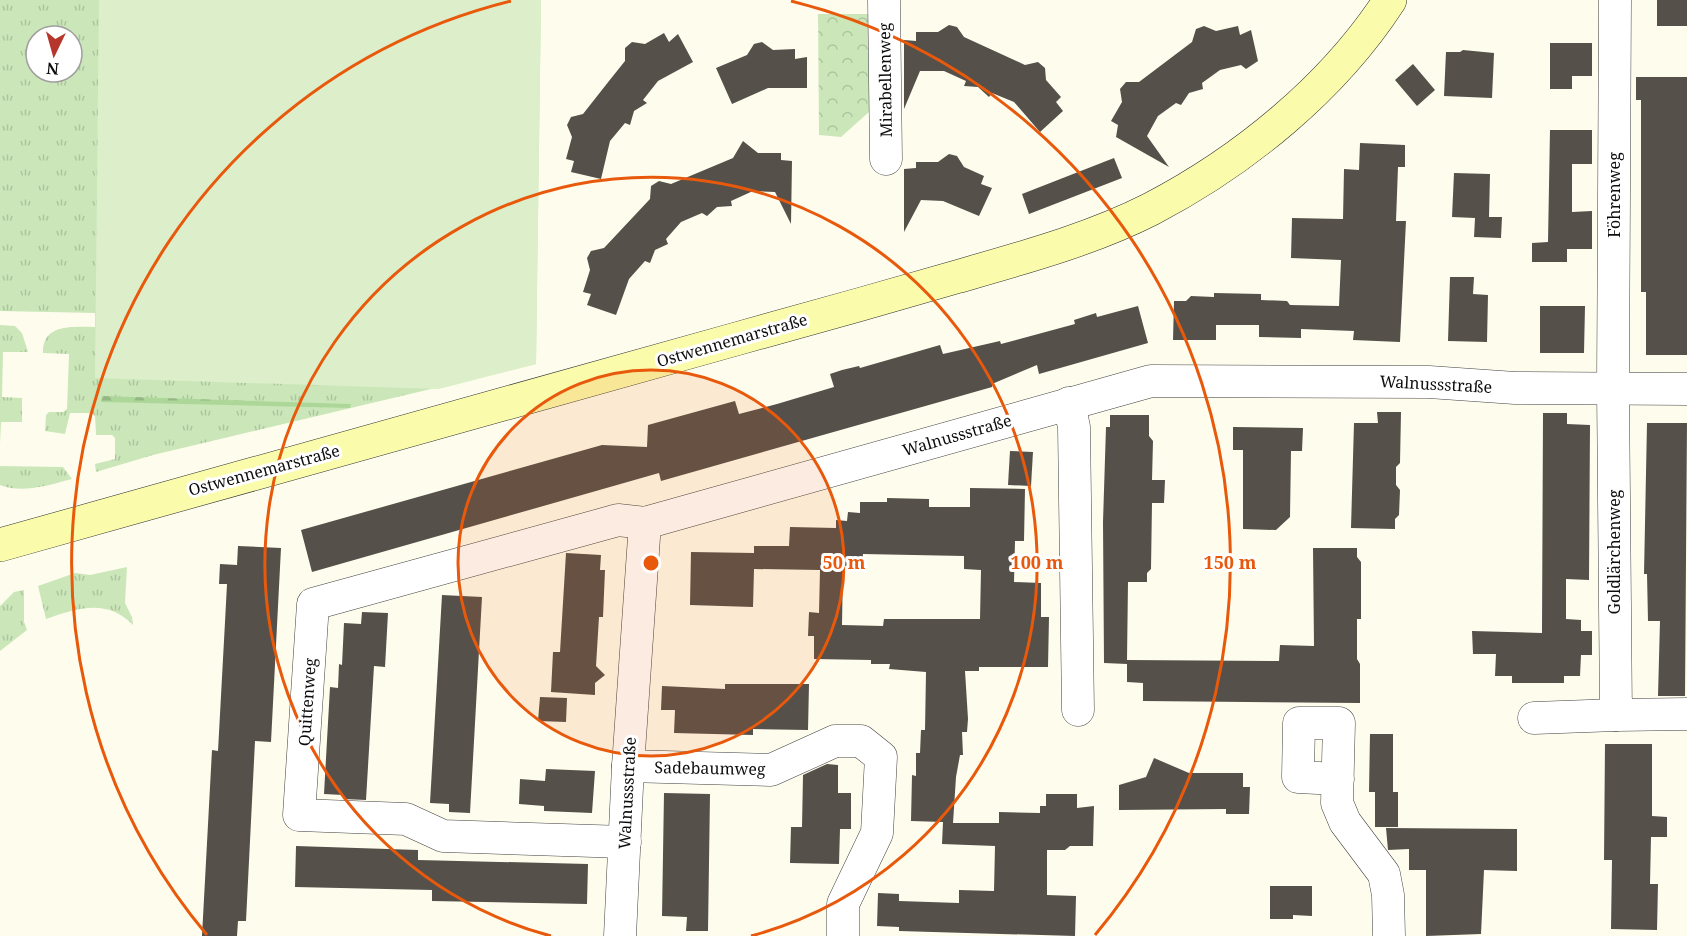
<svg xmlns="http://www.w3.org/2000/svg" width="1687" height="936" font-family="'Noto Serif',serif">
	<defs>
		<pattern id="grass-tufts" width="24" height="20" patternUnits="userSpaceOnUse" patternTransform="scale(1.5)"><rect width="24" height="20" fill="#cbe7b9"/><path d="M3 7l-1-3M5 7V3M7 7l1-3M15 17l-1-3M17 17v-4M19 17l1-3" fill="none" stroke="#adc59e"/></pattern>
		<pattern id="forest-firs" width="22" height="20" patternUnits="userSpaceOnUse" patternTransform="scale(1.5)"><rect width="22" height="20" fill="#add799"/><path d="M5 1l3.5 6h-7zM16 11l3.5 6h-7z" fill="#94b783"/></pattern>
		<pattern id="park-crowns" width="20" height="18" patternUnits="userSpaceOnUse" patternTransform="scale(1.5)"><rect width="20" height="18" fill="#cbe7b9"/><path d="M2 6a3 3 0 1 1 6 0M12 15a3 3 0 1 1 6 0" fill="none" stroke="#adc59e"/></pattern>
	</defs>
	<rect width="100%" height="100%" fill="#fefded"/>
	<g fill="url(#grass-tufts)" fill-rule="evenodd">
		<path d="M0,0h541l-5,364 -383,91 -57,17 -1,-8 20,-5v-21l-3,-3h-16l-1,-19 -3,-3h-22l-5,21 -20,-3 1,-16 3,-3h14l4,-3 2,-55 -26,-1c-1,-30 31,-26 52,-26v-14l-95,-2zM36,36h36v36h-36z"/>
		<polygon points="0,325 15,326 22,333 28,352 3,352 2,397 22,398 22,422 1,422 0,444"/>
		<path d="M0,466l63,1 9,12c-23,6 -49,15 -72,6z"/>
		<path d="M127,567l-2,36 7,14 1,8c-26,-27 -56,-17 -87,-6l-8,-33 37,-13 15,2z"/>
		<polygon points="24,590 24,622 27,630 0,651 0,606 14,592"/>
	</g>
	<polygon fill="url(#forest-firs)" points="102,396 351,404 350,408 101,402"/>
	<polygon fill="url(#park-crowns)" points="818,14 870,14 869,112 841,137 819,135"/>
	<polygon fill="#ddefca" points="99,0 541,0 536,364 439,389 95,378"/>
	<g fill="#55504a" fill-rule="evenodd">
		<rect x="1657" y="0" width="30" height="26"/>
		<polygon points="949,25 957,27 964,37 1025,65 1038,62 1045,68 1046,80 1061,97 1056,102 1063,111 1040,132 1014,102 992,93 989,97 978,87 964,86 966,81 944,71 920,71 904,109 904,40 916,41 916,32 938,32"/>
		<polygon points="1204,26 1216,31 1238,26 1240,35 1251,30 1258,61 1246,69 1241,65 1220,70 1202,83 1203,89 1189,93 1181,105 1176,103 1158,116 1147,136 1169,167 1116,137 1118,125 1111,121 1122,102 1120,89 1126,82 1139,82 1192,42 1196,29"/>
		<polygon points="664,33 669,42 678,34 693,62 658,81 643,100 647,103 634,111 630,125 625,123 610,141 601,179 571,172 574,161 566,159 572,137 567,125 571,117 583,114 609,81 625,61 625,48 632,42 645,44"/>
		<polygon points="762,42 773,50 795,49 795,59 807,57 807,88 768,88 732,104 716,68 747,55 754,44"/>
		<polygon points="1550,43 1592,43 1592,76 1572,76 1572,89 1550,89"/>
		<polygon points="1463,50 1494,53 1492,98 1444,96 1446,52 1460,52"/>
		<polygon points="1413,64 1435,90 1417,106 1395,80"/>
		<polygon points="1636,77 1687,77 1687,355 1646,355 1646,292 1641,292 1641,100 1636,100"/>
		<polygon points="1550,130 1592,130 1592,164 1572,164 1572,212 1592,211 1592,249 1567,249 1567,262 1532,262 1532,243 1548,242"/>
		<polygon points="743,141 758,153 781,153 781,160 792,161 791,224 775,192 753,191 731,201 732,206 717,207 707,216 702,213 681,222 666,239 668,244 655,250 650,263 645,261 629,279 616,315 587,305 591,294 583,292 590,270 587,258 591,251 604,248 650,199 651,186 659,181 671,184 733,158"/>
		<polygon points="1360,143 1405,145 1405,167 1398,167 1396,221 1406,221 1400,342 1353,340 1354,331 1301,329 1301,338 1259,337 1259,325 1216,325 1216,340 1173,340 1174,301 1186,301 1191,296 1214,297 1214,293 1261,294 1261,300 1287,301 1290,305 1339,306 1341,260 1291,258 1292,218 1343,219 1344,169 1359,170"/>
		<polygon points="949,154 957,156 964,167 984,176 981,184 992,188 979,216 943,201 921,200 904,232 904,169 916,168 916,162 938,162"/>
		<polygon points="1114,158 1122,178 1029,214 1022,194"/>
		<polygon points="1454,173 1490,174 1489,217 1502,217 1501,238 1474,237 1475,218 1452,217"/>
		<polygon points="1450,277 1474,277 1473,294 1488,295 1487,342 1448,341"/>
		<polygon points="1138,306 1148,343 1039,374 1037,365 992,384 992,387 943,401 661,481 659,473 312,572 301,530 602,445 647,447 648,425 735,401 739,414 777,404 834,387 830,374 842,370 859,366 860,368 940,345 943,354 1000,341 1001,344 1075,324 1074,320 1096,313 1097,317"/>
		<polygon points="1540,306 1585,306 1584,353 1540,353"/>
		<polygon points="1377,412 1401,412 1400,463 1396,467 1396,485 1400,490 1399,515 1395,519 1395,529 1351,528 1354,423 1378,423"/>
		<polygon points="1543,413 1567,413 1567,424 1590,425 1589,580 1566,579 1566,619 1581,620 1581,631 1592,631 1592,655 1581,655 1580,676 1564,676 1564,683 1512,683 1512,676 1495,676 1496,654 1473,654 1472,631 1542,633"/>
		<polygon points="1110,415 1149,415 1149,436 1153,441 1152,480 1165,480 1164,503 1152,503 1151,569 1147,573 1147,582 1128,582 1127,660 1279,661 1280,645 1314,646 1313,548 1357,548 1357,557 1361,562 1361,619 1357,619 1357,659 1360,664 1360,703 1143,701 1143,683 1127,682 1127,664 1104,663 1103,522 1106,427 1110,427"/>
		<polygon points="1647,423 1687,423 1685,696 1658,696 1660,621 1648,621 1647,574 1644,574"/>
		<polygon points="1233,427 1303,428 1302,451 1291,451 1290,517 1276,530 1243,529 1243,450 1233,450"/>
		<polygon points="1010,451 1033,452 1031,486 1008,485"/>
		<path d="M970,488l55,1 -1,52h-9l-1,41 27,1v34h8l-1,50h-69v4h-14l3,48 -1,13h-5l1,23h-3l-4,22 -3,46h46v-11l41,1v-7h6v-12h31v14l17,-2 -1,40h-23l-5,4h-18v45l29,1 -1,40 -176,-5v-4l-22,-1 1,-33 21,1v7l60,2v-13l35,1 1,-45 -53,-2 1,-22 -32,-1 1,-46 4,1v-23h4l1,-23h4l1,-58 -37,-3 1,-5h-19v-4l-57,-1v-23h-6l1,-24 10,1 1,-43 -66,-1 -1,38 -63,-2 1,-53 63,1v-7h35l1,-19 46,1v-8l11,1 1,-9 12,1v-11h27v-4l42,1v8h41zM863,554l101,2v13l17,1 -1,49h-96l-1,7 -41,-1 1,-59 19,1z"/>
		<polygon points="238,546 281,548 271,742 255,741 246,921 238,921 237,936 202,936 212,750 218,751 225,622 227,584 219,584 220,564 237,565"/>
		<polygon points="566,553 601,555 600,570 605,570 603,617 599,617 596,666 605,675 595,683 595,695 551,692 553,652 560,652"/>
		<polygon points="442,595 482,597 470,813 449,812 449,804 430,803"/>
		<polygon points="362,612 388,613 385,667 374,666 366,800 343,799 343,795 324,794 330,687 338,688 339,664 342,665 344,623 361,624"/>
		<polygon points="725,684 809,684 808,730 753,729 753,735 674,733 675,710 661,710 662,686 725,689"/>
		<polygon points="540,697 567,698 566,722 538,721"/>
		<polygon points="1370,734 1393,734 1393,792 1398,792 1398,827 1375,827 1375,792 1387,792 1369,792"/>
		<polygon points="1605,744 1652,744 1652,816 1667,817 1667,837 1651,837 1650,884 1658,884 1657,930 1611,929 1612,860 1604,860"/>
		<polygon points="1154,758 1189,773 1243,773 1243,787 1250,787 1249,814 1226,814 1226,809 1119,810 1119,785 1146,777"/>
		<polygon points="827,764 838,765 838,793 851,793 851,829 840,829 839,864 790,863 791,827 802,827 803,775"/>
		<polygon points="546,769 595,771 592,813 544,811 544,806 519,804 520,779 545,781"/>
		<polygon points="664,793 710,794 708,931 686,931 687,917 662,916"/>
		<polygon points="1386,828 1517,829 1517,871 1484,870 1481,934 1426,936 1426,870 1409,870 1409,849 1388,850"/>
		<polygon points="296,846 418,850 418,860 588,864 587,904 432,901 432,890 295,887"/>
		<polygon points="1270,886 1312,886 1312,916 1293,915 1293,919 1270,919"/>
	</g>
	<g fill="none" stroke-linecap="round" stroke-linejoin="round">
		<defs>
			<g id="street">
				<polyline points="884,0 886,159"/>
				<polyline points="1615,0 1613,389 1616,715 1687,714"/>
				<polyline points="1069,403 1074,427 1078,710"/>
				<polyline points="1534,718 1616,715"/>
				<polyline points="628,766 771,770 835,741 861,741 881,757 877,833 843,904 843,936"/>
				<polyline points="1338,779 1298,777 1299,723 1339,723 1337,803 1345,822 1384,874 1388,895 1389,936"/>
				<polyline points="625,842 443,836 406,819 299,815 313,604 618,520 645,523"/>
				<polyline points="620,936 628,766 645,523 1151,381 1429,382 1515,388 1687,389"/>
			</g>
			<path id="secondary" d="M0,545c245,-69 490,-137 736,-206 73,-20 147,-41 220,-62 66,-19 134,-37 195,-68 92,-48 182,-121 239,-209"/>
		</defs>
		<use href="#street" stroke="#404040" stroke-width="33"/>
		<use href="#secondary" stroke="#2f2f2f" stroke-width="34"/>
		<use href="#street" stroke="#fff" stroke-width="32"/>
		<use href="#secondary" stroke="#fafbab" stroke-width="33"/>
	</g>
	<circle cx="651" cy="563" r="193" fill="#e8590c" fill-opacity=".12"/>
	<g fill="none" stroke="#e8590c" stroke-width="3">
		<circle cx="651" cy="563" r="193"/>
		<path d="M551 936A386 386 0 1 1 751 936"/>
		<path d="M207 935A579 579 0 0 1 511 1M791 1A579 579 0 0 1 1095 935"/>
	</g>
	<g text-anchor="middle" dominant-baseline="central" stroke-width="6" stroke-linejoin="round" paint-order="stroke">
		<g font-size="16" fill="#0d0d0d" stroke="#fff">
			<text transform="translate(885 80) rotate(-91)">Mirabellenweg</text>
			<text transform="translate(1614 195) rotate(-90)">Föhrenweg</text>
			<text transform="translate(732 340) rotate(-16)">Ostwennemarstraße</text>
			<text transform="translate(1436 384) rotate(3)">Walnussstraße</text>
			<text transform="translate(957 435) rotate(-16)">Walnussstraße</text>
			<text transform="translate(264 470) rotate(-15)">Ostwennemarstraße</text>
			<text transform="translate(1614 552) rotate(-90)">Goldlärchenweg</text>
			<text transform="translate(307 702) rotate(-86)">Quittenweg</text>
			<text transform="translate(710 768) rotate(1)">Sadebaumweg</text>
			<text transform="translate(627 793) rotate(-87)">Walnussstraße</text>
		</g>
	</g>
	<circle cx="651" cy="563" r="9" fill="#e8590c" stroke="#fff" stroke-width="3"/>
	<g font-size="18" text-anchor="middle" font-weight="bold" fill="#e8590c" stroke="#fff" stroke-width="6" stroke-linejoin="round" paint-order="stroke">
		<text x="844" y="569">50 m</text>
		<text x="1037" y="569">100 m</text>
		<text x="1230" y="569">150 m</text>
	</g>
	<g transform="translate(54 54) rotate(185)"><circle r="28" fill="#ffffff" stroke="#9e9e9e" stroke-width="1.5"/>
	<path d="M0-4.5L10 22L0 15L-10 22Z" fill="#b7362b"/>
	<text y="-9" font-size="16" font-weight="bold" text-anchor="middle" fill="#0d0d0d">N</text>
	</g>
</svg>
